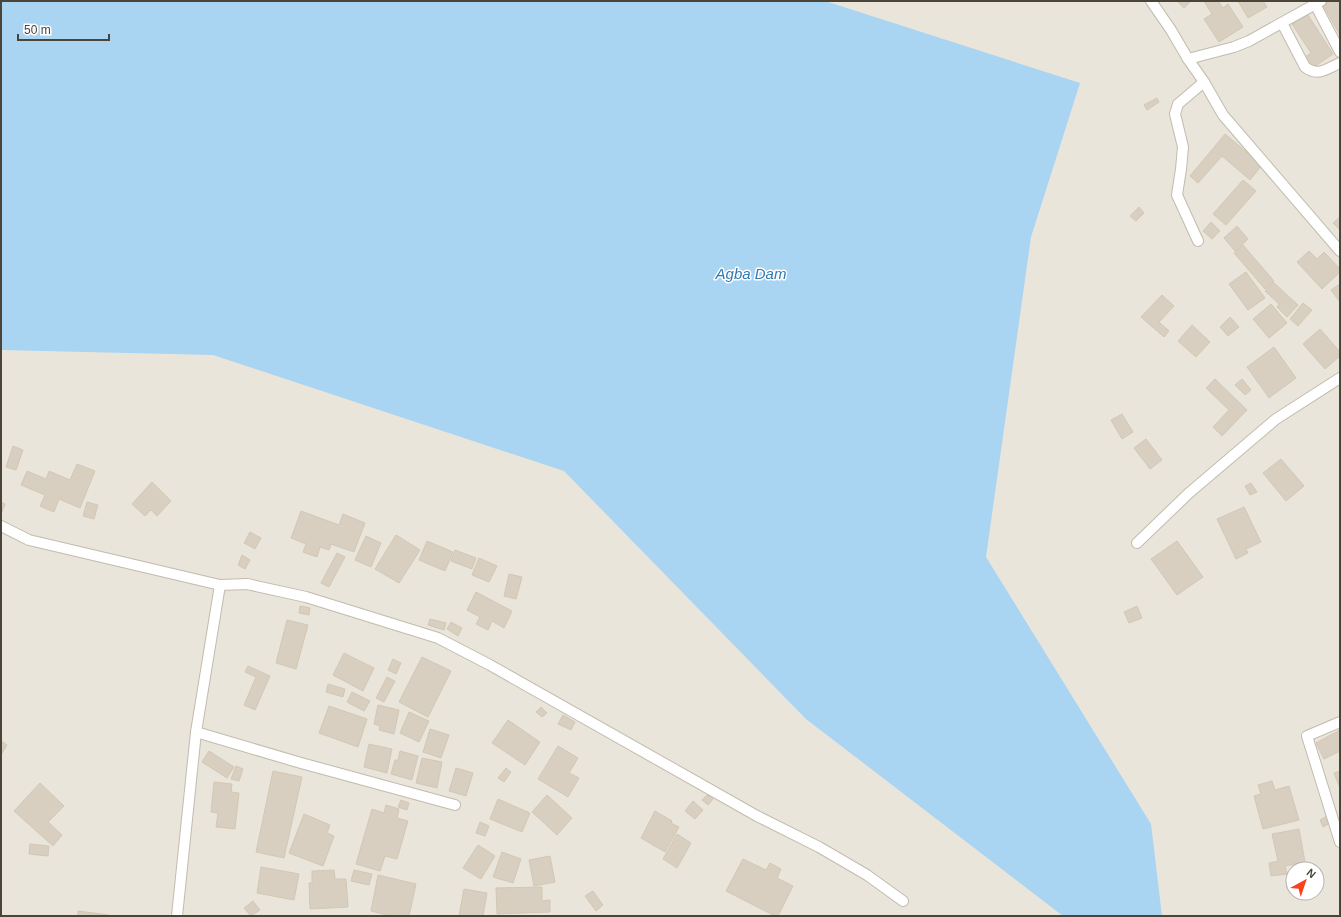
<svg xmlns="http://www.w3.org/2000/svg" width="1341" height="917" font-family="Arial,sans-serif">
	<rect width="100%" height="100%" fill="#f6f3ec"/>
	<path fill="#eae5da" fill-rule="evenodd" d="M1,1h1339v915h-1339zM1293,869h24v24h-24z"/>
	<polygon fill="#a9d4f2" points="1,1 825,1 1080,83 1031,237 986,557 1151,824 1162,916 1063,916 806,719 564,471 213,355 1,350"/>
	<g fill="#d8cfc1" stroke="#d3c7b4">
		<polygon points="1177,1 1191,1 1184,8"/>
		<polygon points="1204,1 1218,1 1223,8 1228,4 1243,27 1219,42 1204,19 1212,14"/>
		<polygon points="1238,1 1263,1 1267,7 1248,18"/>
		<polygon points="1330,1 1340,1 1340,35 1323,5"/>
		<polygon points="1308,15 1333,54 1311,69 1304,58 1311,53 1292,24"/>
		<polygon points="1157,98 1159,102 1147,110 1144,105"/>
		<polygon points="1225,134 1262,165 1250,180 1222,156 1198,183 1190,176"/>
		<polygon points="1243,180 1256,191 1226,225 1213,214"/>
		<polygon points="1139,207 1144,213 1136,221 1130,216"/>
		<polygon points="1340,217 1340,230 1333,223"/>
		<polygon points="1211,222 1220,231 1212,239 1203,231"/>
		<polygon points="1237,226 1248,239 1235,251 1224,238"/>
		<polygon points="1243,245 1274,281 1265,289 1234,253"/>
		<polygon points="1309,251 1317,259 1324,252 1340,269 1340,272 1322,289 1297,262"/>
		<polygon points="1246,272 1265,298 1248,310 1229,284"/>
		<polygon points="1273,282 1298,305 1287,317 1277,307 1279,304 1265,291"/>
		<polygon points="1340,284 1340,302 1331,290"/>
		<polygon points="1162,295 1174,306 1159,322 1169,331 1164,337 1141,317"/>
		<polygon points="1303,303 1312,310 1298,326 1290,319"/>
		<polygon points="1271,304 1287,323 1269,338 1253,319"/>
		<polygon points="1230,317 1239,327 1228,336 1220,327"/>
		<polygon points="1192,325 1210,342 1196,357 1178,341"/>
		<polygon points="1320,329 1340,352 1340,356 1325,369 1303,344"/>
		<polygon points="1274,347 1296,378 1269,398 1247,367"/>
		<polygon points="1215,379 1247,410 1222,436 1213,427 1229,410 1206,388"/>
		<polygon points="1242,379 1251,390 1245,395 1235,385"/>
		<polygon points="1122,414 1133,432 1122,439 1111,420"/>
		<polygon points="1146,439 1162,460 1150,469 1134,448"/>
		<polygon points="13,446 23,450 16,470 6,467"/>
		<polygon points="1281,459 1304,486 1286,501 1263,473"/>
		<polygon points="77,464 95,471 80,508 59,499 54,512 40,506 45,495 21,485 27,471 46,479 49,471 70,480"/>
		<polygon points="152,482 171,501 157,516 151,510 145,516 132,504"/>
		<polygon points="1251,483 1257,492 1250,495 1245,486"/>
		<polygon points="1,502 5,504 2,512 1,511"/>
		<polygon points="87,502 98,505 94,519 83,516"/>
		<polygon points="1244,507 1261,542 1246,549 1248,553 1236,559 1217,519"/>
		<polygon points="301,511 339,525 343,514 365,523 354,552 331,544 329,550 320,547 317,557 303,552 306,544 291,538"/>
		<polygon points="250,532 261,538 255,549 244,543"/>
		<polygon points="396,535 420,550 399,583 375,569"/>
		<polygon points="366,536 381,543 371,567 355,560"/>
		<polygon points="427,541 453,552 445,571 419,560"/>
		<polygon points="1177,541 1203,577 1177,595 1151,559"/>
		<polygon points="455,550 476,558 472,569 451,561"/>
		<polygon points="337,553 345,557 329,587 321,583"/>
		<polygon points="242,555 250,560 245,569 238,565"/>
		<polygon points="479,558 497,566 489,582 472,575"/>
		<polygon points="509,574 522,577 516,599 504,596"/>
		<polygon points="476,592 512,611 504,628 492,621 488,630 476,624 480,617 467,610"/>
		<polygon points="300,606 310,608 309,615 299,613"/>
		<polygon points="1137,606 1142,618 1129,623 1124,612"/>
		<polygon points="430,619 446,623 444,630 428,625"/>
		<polygon points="287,620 308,625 296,669 276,663"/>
		<polygon points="451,622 462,628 458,636 447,629"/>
		<polygon points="344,653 374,668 363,691 333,675"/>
		<polygon points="422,657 451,671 428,717 399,702"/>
		<polygon points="393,659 401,663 396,674 388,670"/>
		<polygon points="248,666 270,676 255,710 244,705 256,677 245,672"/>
		<polygon points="387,677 395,681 384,702 376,698"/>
		<polygon points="328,684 345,689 343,697 326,692"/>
		<polygon points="352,692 370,701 364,711 347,702"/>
		<polygon points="378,705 399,710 394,734 379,730 380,726 374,724"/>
		<polygon points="329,706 367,719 358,747 319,733"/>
		<polygon points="541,707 547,713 542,717 536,712"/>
		<polygon points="409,712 429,721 419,742 400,733"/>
		<polygon points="563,715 575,722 571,730 558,724"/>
		<polygon points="508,720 540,742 525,765 492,743"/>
		<polygon points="430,729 449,735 441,758 423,752"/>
		<polygon points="1340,730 1340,751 1324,759 1316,743"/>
		<polygon points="1,741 7,745 1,755"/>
		<polygon points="369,744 392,749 387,773 364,767"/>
		<polygon points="558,746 578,758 569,773 579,778 568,797 538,779"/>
		<polygon points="209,751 234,767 227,778 202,762"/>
		<polygon points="400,751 418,756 412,780 391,774 395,760 398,760"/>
		<polygon points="422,758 442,762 437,788 416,783"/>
		<polygon points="236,766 243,769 239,781 231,779"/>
		<polygon points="456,768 473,773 466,796 449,791"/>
		<polygon points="506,768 511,772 504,782 498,778"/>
		<polygon points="273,771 302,777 284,858 256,852"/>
		<polygon points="1340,771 1340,788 1334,773"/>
		<polygon points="1272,781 1275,790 1289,786 1299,820 1263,829 1254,796 1261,794 1258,785"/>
		<polygon points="214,782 232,784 231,792 239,793 235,829 216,827 218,813 211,812"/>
		<polygon points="40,783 64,806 48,822 62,835 53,846 14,811"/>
		<polygon points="547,795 572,818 557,835 532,812"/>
		<polygon points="707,795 713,799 708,805 702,800"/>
		<polygon points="498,799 530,813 522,832 490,819"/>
		<polygon points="401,800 409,803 407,810 398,807"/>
		<polygon points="693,801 703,810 695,819 685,811"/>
		<polygon points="386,805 399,809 397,818 408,821 397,859 385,856 380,871 356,864 372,809 384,813"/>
		<polygon points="655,811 672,821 671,823 679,827 665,852 641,838"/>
		<polygon points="304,814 330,825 327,833 334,836 323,866 289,853"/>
		<polygon points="1327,816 1330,823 1323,827 1320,820"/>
		<polygon points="480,822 489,826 485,836 476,833"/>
		<polygon points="1299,829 1305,862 1285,866 1287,874 1271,876 1269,863 1278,861 1272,834"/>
		<polygon points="677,834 691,843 677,868 663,859"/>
		<polygon points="30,844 49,846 48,856 29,854"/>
		<polygon points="478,845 495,856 481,879 463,868"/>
		<polygon points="502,852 521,859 513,883 493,877"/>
		<polygon points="550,856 555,882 534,886 529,860"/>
		<polygon points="743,859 766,870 770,863 781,869 777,878 793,886 778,916 775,916 726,891"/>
		<polygon points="261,867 299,874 294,900 257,893"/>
		<polygon points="334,870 335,879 346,879 348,907 310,909 309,883 312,883 312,871"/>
		<polygon points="354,870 372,874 369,885 351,881"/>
		<polygon points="378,875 416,884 409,916 391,916 371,911"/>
		<polygon points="542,887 542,901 550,900 550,912 497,914 496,888"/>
		<polygon points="464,889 487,893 483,916 459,916"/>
		<polygon points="593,891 603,905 596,911 585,896"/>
		<polygon points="253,901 260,910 251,916 244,908"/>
		<polygon points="78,911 109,915 109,916 78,916"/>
	</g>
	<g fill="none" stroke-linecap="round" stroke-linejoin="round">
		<defs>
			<g id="street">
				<polyline points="1151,1 1171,30 1188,59 1204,82 1223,115 1340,251"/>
				<polyline points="1315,4 1340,52"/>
				<path d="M1282,23l23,44c13,10 21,2 35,-4"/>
				<polyline points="1188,59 1234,47 1249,41 1321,1"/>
				<polyline points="1198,241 1177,195 1181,169 1183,147 1175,114 1178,104 1204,82"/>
				<polyline points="1,526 29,540 220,585 247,584 306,597 438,638 490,665 757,816 819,847 867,875 903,901"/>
				<polyline points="1137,543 1189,493 1276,419 1340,378"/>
				<polyline points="1340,722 1307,736 1340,842"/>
				<polyline points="196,732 301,763 455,805"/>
				<polyline points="177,916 196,732 220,585"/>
			</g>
		</defs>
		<use href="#street" stroke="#c2bbae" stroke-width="12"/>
		<use href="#street" stroke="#fff" stroke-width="10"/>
	</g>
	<g text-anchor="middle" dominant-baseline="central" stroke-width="3" stroke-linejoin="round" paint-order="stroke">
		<g font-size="15" font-style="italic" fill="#2e7ab2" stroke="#fff">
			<text x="751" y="273">Agba Dam</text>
		</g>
	</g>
	<rect width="1341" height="917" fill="none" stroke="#4b4439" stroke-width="4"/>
	<g transform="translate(1305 881) rotate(40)"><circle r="19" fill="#ffffff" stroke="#b7b4b0"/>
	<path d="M0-3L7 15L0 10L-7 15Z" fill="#fc3f1d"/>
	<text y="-6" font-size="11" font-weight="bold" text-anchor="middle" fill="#4b4439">N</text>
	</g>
	<path d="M18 34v6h91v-6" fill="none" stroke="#4b4439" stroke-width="2"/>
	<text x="24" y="34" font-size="12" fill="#4b4439" stroke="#ffffff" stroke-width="3" paint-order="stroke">50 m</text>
</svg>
